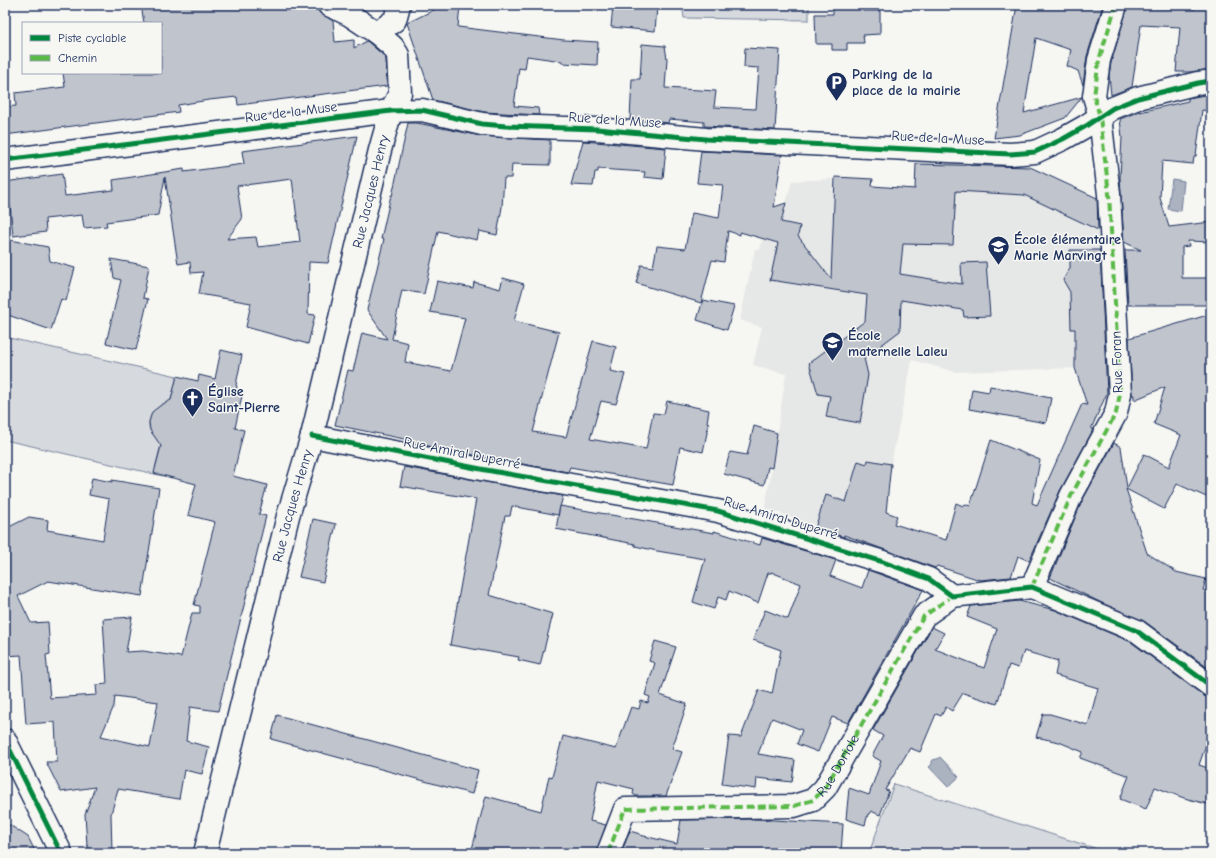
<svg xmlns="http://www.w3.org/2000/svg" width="1216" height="858" font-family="'Comic Neue',sans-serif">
	<rect width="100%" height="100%" fill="#f6f6f2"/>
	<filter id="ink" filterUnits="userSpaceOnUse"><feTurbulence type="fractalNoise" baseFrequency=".025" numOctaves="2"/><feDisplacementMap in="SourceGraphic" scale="8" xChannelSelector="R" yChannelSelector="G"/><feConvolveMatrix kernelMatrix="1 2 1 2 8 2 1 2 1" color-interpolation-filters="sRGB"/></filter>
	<g filter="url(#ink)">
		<polygon fill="#e6e7e7" points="916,162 1030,167 1102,200 1105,367 956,372 912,360 891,464 880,548 765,508 772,468 786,374 753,365 762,327 740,320 755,249 760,250 768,209 786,203 792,181 833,179 833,232 888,235 890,187 929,189 916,183"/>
		<g fill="#d6d9dd" stroke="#78849e">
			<polygon points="682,5 809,5 809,20 684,18"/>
			<path d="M5,337l172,39 -8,31 -6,-3c-16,9 -21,29 -1,36l-7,28 18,5 -1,5 -167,-38z"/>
			<polygon points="894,784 1110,853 869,853"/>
		</g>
		<g fill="#abb2c0" stroke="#717e99">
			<polygon points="1172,179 1184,181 1181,211 1168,209"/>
			<polygon points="940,757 959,777 948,787 929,767 932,764 932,760 937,759"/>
		</g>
		<g fill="#c0c4cd" stroke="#1b2f5e" fill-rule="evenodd">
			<polygon points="141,5 317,5 319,12 333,21 335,42 354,40 354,48 367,41 383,55 386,59 387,86 238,105 237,97 209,100 178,105 179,112 5,135 5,107 16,106 15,93 65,87 63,73 161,73 161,23 144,23"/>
			<polygon points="444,5 460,5 458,27 564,40 598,42 597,65 562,63 562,61 527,56 525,69 519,68 514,106 538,108 539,115 484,112 433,100 407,23"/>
			<polygon points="613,5 654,5 654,7 657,7 655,31 611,27"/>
			<polygon points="833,5 863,5 863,11 880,11 880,34 863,35 864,43 847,43 847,50 832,50 832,44 816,44 815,14 833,14"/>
			<polygon points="1017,5 1103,5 1087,56 1083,85 1078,71 1067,66 1071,50 1036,38 1024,113 1082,97 1065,118 1020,135 994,138"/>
			<polygon points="1128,5 1160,5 1195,9 1196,5 1211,5 1211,69 1190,72 1176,72 1180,27 1141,25 1132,87 1111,95 1109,75 1111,63"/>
			<polygon points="642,44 665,46 667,59 665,88 716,91 714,107 756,109 759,68 744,67 745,48 780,50 775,130 704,126 704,122 669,119 668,123 630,119 632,79 640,79"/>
			<polygon points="1211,94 1209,111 1202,110 1196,156 1194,157 1193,164 1162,161 1160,198 1169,227 1211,222 1211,242 1188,241 1189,246 1182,247 1182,278 1211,278 1211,305 1128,305 1125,250 1141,250 1124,242 1120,178 1122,137 1120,119 1140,111 1140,112 1188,101 1188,98"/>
			<polygon points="408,123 417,123 481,136 550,140 550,165 512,164 511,178 504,178 502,207 497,235 479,231 477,240 438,231 424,294 402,290 392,339 408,343 405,362 451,371 465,318 430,312 437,281 473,288 474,282 500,289 503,278 524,284 514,321 559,332 533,432 566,437 593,341 616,347 610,371 625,374 616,404 601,401 590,439 646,449 653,413 664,414 667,401 709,410 707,422 709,423 703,452 680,447 673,485 570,467 568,472 488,458 408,442 409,440 335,425 348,370 353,371 362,333 387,339 367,310 384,239 381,239 391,195 392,196"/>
			<path d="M357,136l-29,127 -19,-1 -1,52 7,1 -7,29 -62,-17 5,-24 -52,-9 4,-22 -12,1 -1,-11 -12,2 -13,-87 -7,38 -52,7 1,4 -23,2 -2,-13 -37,4 1,13 -33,4 -3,-31h-5v-23l57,-8 3,22 49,-6 -1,-10 71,-11v3l60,-8 -2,-13zM292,179l8,63 -42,5 -2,-10 -29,2 15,-20 -5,-33z"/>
			<polygon points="583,141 666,148 663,179 644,177 645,172 598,169 598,172 595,172 593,186 571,185"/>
			<polygon points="701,151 782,155 774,207 786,203 781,222 800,226 798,236 831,279 835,177 873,179 872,186 915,189 916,164 1030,167 1097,198 1098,230 1024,195 956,191 953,245 903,244 900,274 962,284 961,263 986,262 990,316 964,317 963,310 901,300 900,331 864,358 868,375 860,423 826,417 830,396 818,394 809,363 865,321 867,295 770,280 778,243 740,232 740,235 728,231 724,262 712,260 701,303 636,283 641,265 653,267 657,246 685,249 692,213 719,218 723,185 697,183"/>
			<polygon points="5,239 48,247 50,261 75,268 66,301 61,299 51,330 5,314"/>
			<polygon points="1070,250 1100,250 1107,393 1091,429 1093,430 1060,491 1029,561 1018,556 1011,577 980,580 937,566 935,568 844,535 844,537 815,528 826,495 846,502 858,461 867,464 868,460 891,464 886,512 897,516 894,524 946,540 956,503 963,506 965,504 970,506 991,440 1040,460 1032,503 1037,505 1082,404 1087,405 1075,368 1075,329 1071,329 1070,292 1063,280 1070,268"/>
			<polygon points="111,259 149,266 143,298 148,299 136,350 106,343 121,280 114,278"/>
			<polygon points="703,300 734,306 727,330 697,320"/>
			<polygon points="1211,314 1211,499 1177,484 1164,509 1126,489 1147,553 1176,572 1206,579 1203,590 1211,592 1211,670 1144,621 1102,603 1050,578 1082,501 1114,443 1121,447 1127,488 1144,454 1169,467 1181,435 1154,424 1165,387 1134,400 1134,395 1132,395 1129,338"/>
			<path d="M221,350l21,5 -6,30 1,1 -1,4 7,1 -8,37 9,2 -11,46 34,9 -8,29 7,2 -48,195 -28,-4 -4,34 23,6 -3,12 -4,15 -18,-4 -5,29 -61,-10 -7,25 1,39h-21l-4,-8 -2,-31 10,-27 -34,5 -15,-30h11l-2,-40 -29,2 -5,-69 -16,1v-127l24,-12 19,3 -1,10 56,10 6,-41 -20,-4 3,-17 20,4v-2l47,8 -17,108 -94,-15 -30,15 13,27 17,-1 2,32 -4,1 4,43 47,-3 -1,-10 11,-1 -4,-65 29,-2 -6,35 17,-1 38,6 11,-44h8v-7l-6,-1 21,-83 -27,-7 8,-31 -42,-11 7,-27 -11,-16 -1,-8 3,-10 9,-7 10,-5 6,-24 21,5 1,-6 16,4zM115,696l43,6 -8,45 -49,-11 13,-30z"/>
			<polygon points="990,386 1051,398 1046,423 969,409 972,389 989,392"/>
			<polygon points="754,426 777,433 772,468 768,467 764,485 724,474 730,452 747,455"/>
			<polygon points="404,467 563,496 558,515 512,506 510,516 505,516 489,595 553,614 540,665 518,660 519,657 450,645 476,499 400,486"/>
			<polygon points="560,506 714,533 714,531 760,545 762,538 836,560 830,576 862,588 868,570 923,590 848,723 832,717 818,752 797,744 802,730 772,718 758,754 795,760 792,782 757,778 756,789 722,784 729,736 741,737 759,690 772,694 781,650 753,640 765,610 788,619 801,584 771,572 771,573 768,573 758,603 729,591 726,600 718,597 714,609 693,602 705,559 657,551 635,546 635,544 556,529"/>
			<polygon points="313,519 336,524 323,582 299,577"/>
			<polygon points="1019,601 1055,610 1131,642 1204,696 1211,698 1211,730 1199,765 1211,769 1211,805 1184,798 1155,787 1146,809 1120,799 1129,776 1080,758 1083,752 1059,742 1036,737 1043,714 1050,714 1088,725 1098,688 1055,675 1058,661 1024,651 1018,668 1009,665 997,704 963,693 952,711 946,707 941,716 936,714 920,752 910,748 885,790 889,791 880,815 871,811 869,814 868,814 865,825 846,819 849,788 869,795 881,761 872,756 883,736 873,730 932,627 944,633 935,649 984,668 997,629 967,617 971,606"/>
			<polygon points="655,641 676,647 660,695 687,704 672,749 682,752 666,796 636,796 633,794 634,789 598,780 590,821 606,825 596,853 471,853 486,796 541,811 549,776 552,777 563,736 616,749 631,707 639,709 641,701 648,703 650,697 645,695 655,663 649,661"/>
			<polygon points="277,715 478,770 472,794 271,739"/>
			<polygon points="756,819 843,824 841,853 716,853 686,851 686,853 621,853 630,831 640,834 640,835 677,844 681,820"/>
			<polygon points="5,822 28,837 36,853 5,853"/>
		</g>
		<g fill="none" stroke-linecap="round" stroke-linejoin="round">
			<defs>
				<g id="minor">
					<polyline points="377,33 395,20 399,5"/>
					<polyline points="5,160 391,111 422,110 482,124 506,126 597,129 706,139 1010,154 1035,152 1063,139 1086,126 1113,108 1138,98 1198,83 1211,81"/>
					<polyline points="312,436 486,470 718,511 883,562 929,579 952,596 1032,587 1137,631 1211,686"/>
					<polyline points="1032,587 1071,496 1116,413 1120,394 1109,194 1100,117 1094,96 1099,60 1116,5"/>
					<polyline points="5,740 61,853"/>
					<path id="s1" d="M205,853l83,-337 24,-80 68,-286 11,-39 9,-18 -2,-38 -5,-8 -16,-14 -27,-18 -21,-10"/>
					<path id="s2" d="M608,853l17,-44 169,-3 19,-6 12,-12 99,-172 28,-20"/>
				</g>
			</defs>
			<use href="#minor" stroke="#1b2f5e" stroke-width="25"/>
			<use href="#minor" stroke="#f6f6f2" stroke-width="22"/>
			<g stroke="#58b947" stroke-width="4" stroke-dasharray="8 4" stroke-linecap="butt">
				<polyline points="1032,587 1071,496 1116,413 1120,394 1109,194 1100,117 1094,96 1099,60 1116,5"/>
				<polyline points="608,853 625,809 794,806 813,800 825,788 924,616 952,596"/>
			</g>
			<defs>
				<g id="cycleway">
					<polyline points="5,160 391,111 422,110 482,124 506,126 597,129 706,139 1010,154 1035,152 1063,139 1086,126 1113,108 1138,98 1198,83 1211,81"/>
					<polyline points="312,436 486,470 718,511 883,562 929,579 952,596 1032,587 1137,631 1211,686"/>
					<polyline points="5,740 61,853"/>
				</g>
			</defs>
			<use href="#cycleway" stroke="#f6f6f2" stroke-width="8"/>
			<use href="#cycleway" stroke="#00873e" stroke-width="5"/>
		</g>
	</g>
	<defs>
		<symbol id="parking-pin" viewBox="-11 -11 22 30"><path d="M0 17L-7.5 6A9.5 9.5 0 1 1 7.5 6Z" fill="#1b2f5e" stroke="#f6f6f2"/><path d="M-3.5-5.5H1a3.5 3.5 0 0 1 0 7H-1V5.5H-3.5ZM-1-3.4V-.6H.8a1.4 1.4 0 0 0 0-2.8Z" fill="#fff"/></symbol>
		<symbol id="school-pin" viewBox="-11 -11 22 30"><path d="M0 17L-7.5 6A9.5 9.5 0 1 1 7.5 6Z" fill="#1b2f5e" stroke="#f6f6f2"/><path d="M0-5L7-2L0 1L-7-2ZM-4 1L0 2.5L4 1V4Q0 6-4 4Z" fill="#fff"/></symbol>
		<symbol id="church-pin" viewBox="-11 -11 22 30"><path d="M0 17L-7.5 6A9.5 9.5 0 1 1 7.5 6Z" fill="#1b2f5e" stroke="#f6f6f2"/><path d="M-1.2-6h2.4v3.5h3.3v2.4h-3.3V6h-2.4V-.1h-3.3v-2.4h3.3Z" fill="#fff"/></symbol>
	</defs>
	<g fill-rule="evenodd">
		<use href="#parking-pin" x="824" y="70" width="25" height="34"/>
		<use href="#school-pin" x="986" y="234" width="25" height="34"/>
		<use href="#school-pin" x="820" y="330" width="25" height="34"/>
		<use href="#church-pin" x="180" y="386" width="25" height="34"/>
	</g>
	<g text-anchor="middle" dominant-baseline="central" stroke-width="3" stroke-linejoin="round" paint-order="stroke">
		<g font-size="14" font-weight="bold" fill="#1b2f5e" stroke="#f6f6f2" text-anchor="start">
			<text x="852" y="74">Parking de la<tspan x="852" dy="16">place de la mairie</tspan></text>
			<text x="1014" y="239">École élémentaire<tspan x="1014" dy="16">Marie Marvingt</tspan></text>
			<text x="848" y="335">École<tspan x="848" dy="16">maternelle Laleu</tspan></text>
			<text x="208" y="391">Église<tspan x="208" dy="16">Saint-Pierre</tspan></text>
		</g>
		<g font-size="14" fill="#1b2f5e" stroke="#f6f6f2">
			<text transform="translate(291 112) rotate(-7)">Rue de la Muse</text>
			<text transform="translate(615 120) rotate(4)">Rue de la Muse</text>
			<text transform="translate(938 138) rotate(3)">Rue de la Muse</text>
			<text stroke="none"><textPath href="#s1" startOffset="682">Rue Jacques Henry</textPath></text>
			<text transform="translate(1117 362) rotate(-92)">Rue Foran</text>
			<text transform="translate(462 453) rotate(11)">Rue Amiral Duperré</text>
			<text stroke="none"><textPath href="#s1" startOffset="358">Rue Jacques Henry</textPath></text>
			<text transform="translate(781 518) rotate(17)">Rue Amiral Duperré</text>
			<text stroke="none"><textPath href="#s2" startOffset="279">Rue Doriole</textPath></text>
		</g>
	</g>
	<rect width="1216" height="858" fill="none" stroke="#f6f6f2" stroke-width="20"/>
	<rect x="10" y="10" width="1196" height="838" fill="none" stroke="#1b2f5e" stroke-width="1.5" filter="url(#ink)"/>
	<rect x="22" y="22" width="140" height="52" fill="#f6f6f2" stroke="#9ea6b7"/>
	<rect x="30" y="35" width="20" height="6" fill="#00873e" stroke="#9ea6b7"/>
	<text x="58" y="42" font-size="12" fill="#1b2f5e">Piste cyclable</text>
	<rect x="30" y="55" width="20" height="6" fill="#58b947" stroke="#9ea6b7"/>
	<text x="58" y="62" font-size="12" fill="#1b2f5e">Chemin</text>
</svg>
